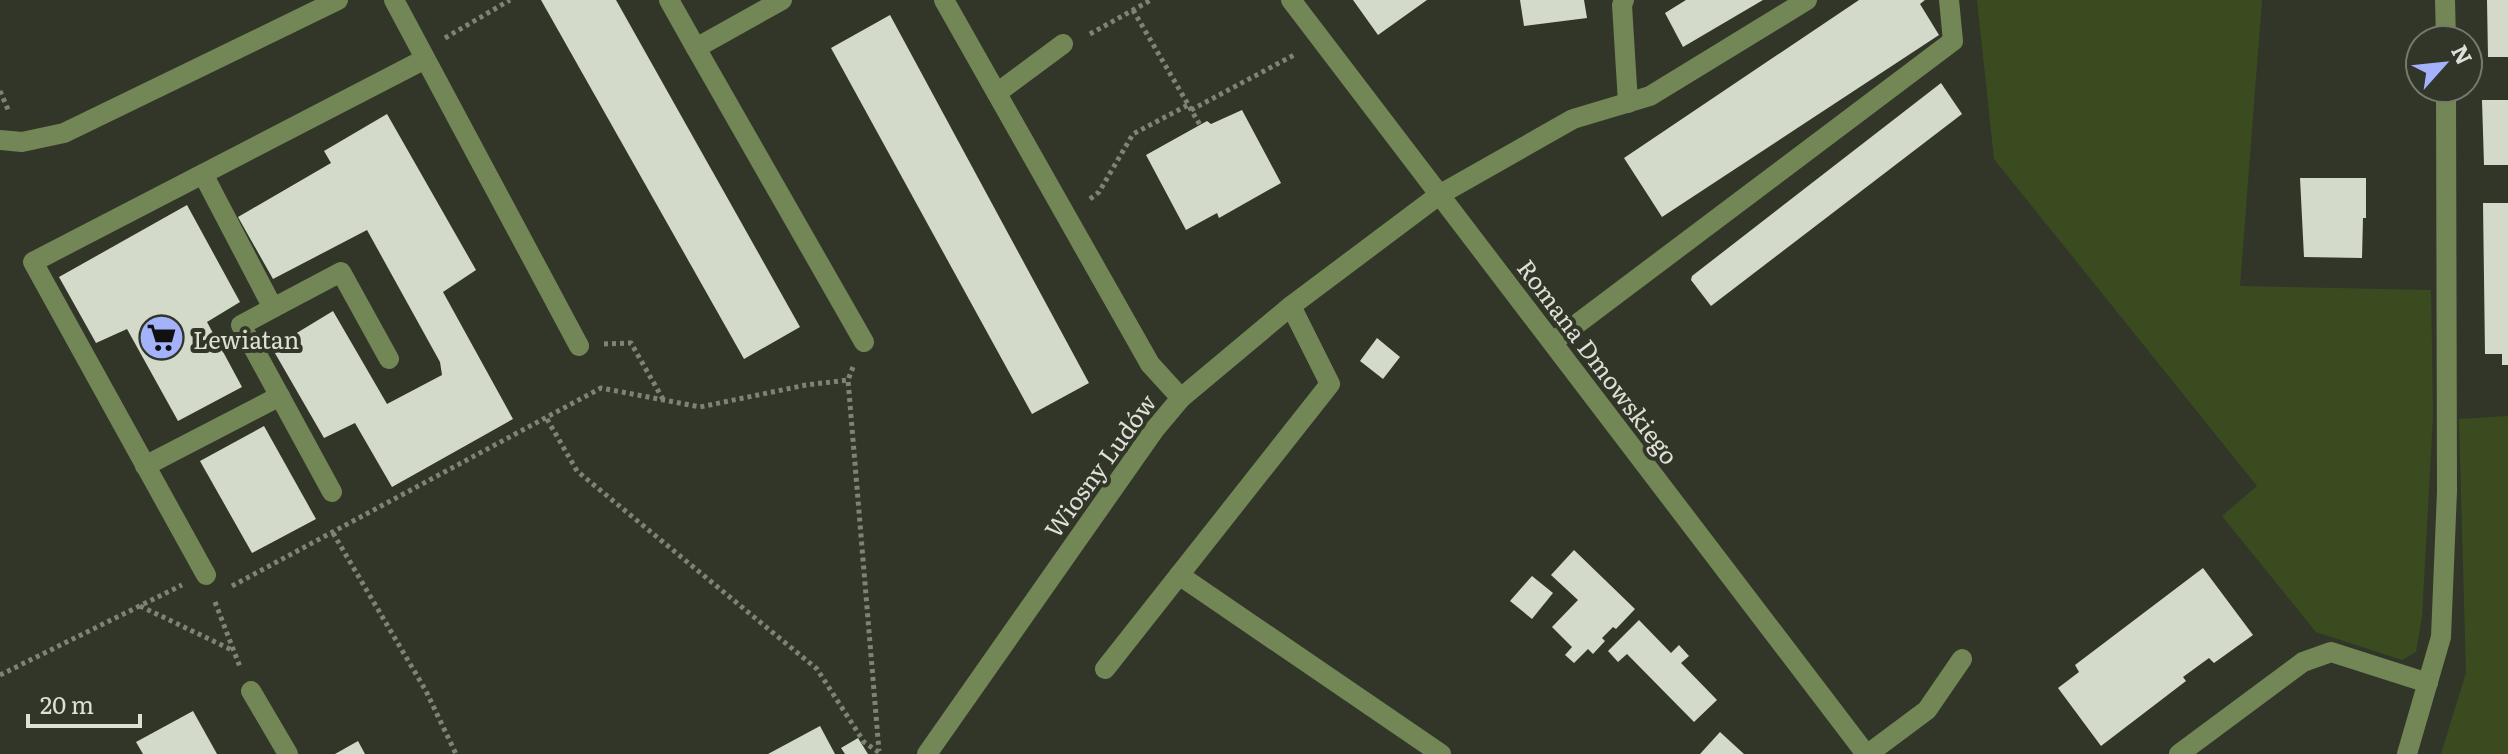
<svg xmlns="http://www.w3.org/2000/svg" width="2508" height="754" font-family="Literata,serif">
	<rect width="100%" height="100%" fill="#313629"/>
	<g fill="#3b4b20">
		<polygon points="1977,0 2262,0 2240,286 2431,290 2433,416 2422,617 2416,652 2402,660 2316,632 2222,516 2257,486 1994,159"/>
		<polygon points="2508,416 2508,754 2441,754 2466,673 2459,419"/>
	</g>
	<g fill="#d3dac9">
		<polygon points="541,0 616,0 800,327 744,359"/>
		<polygon points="1353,0 1427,0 1378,35"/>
		<polygon points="1520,0 1584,0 1587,18 1524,26"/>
		<polygon points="1686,0 1763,0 1683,47 1665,13"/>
		<polygon points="1859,0 1925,0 1920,4 1939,35 1662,217 1624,158"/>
		<polygon points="2487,0 2508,0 2508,57 2488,57"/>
		<polygon points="890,15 1089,383 1032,414 831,48"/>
		<polygon points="1941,83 1962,114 1711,306 1691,280 1692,276"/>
		<polygon points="2482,100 2508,100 2508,165 2484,165"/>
		<polygon points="1242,110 1281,183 1219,218 1217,213 1186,230 1146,155 1207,121 1211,124"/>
		<polygon points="387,114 476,270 443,292 513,419 392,487 355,423 324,438 272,348 333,311 387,404 442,375 440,362 367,230 273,279 238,217 331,163 324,151"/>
		<polygon points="2300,178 2366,178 2366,218 2363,218 2362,258 2304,257"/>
		<polygon points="2483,203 2508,203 2508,365 2502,365 2502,354 2485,354"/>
		<polygon points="187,205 240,302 207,322 242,387 178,421 127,329 96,343 59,277"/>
		<polygon points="1377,338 1400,357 1383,379 1360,361"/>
		<polygon points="264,426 316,519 252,553 200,461"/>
		<polygon points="1574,550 1635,609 1616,629 1613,627 1602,638 1605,641 1593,654 1588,649 1574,663 1565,655 1572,647 1552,627 1578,600 1551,575"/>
		<polygon points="2203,568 2253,635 2214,663 2209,658 2183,677 2186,681 2101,746 2058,688 2079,672 2075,665"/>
		<polygon points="1532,576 1553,593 1532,619 1510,601"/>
		<polygon points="1639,620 1671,653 1679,645 1689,656 1681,663 1717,700 1694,722 1627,654 1618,662 1608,651"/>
		<polygon points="193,711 217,754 143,754 136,742"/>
		<polygon points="820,726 835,754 768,754"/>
		<polygon points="1720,732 1744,754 1700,754"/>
		<polygon points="858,738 868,754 845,754 841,748"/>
		<polygon points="358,741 365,754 335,754"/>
	</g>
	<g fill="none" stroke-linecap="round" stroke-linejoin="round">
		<g stroke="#7e8378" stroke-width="5" stroke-dasharray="4 4" stroke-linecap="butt">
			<polyline points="1133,10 1200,125"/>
			<polyline points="1090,34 1151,0"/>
			<polyline points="445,38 510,0"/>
			<polyline points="0,91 9,112"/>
			<polyline points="1191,110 1294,55"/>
			<polyline points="1090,199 1099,192 1133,134 1188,105"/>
			<polyline points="604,344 631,343 664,401"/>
			<polyline points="853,367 848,380 879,751"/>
			<polyline points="547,419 577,471 817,669 864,742 881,754"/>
			<polyline points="333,533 426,691 456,754"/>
			<polyline points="232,586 601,388 700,407 806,385 848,380"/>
			<polyline points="215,602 240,667"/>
			<polyline points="140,606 232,650"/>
			<polyline points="0,675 182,585"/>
		</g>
		<g stroke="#738656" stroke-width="20">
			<polyline points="394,0 579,346"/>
			<polyline points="669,0 696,48"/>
			<polyline points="782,0 696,48 864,342"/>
			<polyline points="944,0 1150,364 1181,398"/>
			<polyline points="1291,0 1866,754"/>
			<polyline points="1624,0 1622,5 1628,103"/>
			<polyline points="2445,0 2446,40"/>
			<polyline points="997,93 1063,44"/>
			<polyline points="0,140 22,142 64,133 338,0"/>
			<polyline points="203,174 273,308 341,272 389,359"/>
			<polyline points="273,308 241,325 332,492"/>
			<polyline points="1553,342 1953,41 1949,0"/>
			<polyline points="145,466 280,396"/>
			<polyline points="206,575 33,262 425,59"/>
			<polyline points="1179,575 1441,754"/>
			<polyline points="1105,669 1330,384 1291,306"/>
			<polyline points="251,691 288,754"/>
			<polyline points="927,754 1155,429 1181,398 1291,306 1439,195 1573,119 1650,96 1807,0"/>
			<polyline points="1868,754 1927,710 1962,659"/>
			<polyline points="2179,754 2303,662 2331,652 2428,683"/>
			<polyline points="2407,754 2441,637 2447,491 2446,88"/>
		</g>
	</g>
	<defs>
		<symbol id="supermarket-disc" viewBox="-11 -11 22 22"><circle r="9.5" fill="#a4b2fc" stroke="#313629"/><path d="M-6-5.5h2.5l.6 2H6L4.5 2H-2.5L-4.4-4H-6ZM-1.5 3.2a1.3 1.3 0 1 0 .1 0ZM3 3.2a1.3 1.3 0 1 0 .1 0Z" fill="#111"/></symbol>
	</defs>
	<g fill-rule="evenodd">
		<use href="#supermarket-disc" x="136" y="312" width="51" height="51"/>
	</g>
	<g text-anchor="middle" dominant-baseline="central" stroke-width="8" stroke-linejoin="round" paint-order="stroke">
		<g font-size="24" fill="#dce0d7" stroke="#313629" text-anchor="start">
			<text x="193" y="338">Lewiatan</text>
		</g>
		<g font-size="24" fill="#dce0d7" stroke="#313629">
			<text transform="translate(1599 361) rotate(53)">Romana Dmowskiego</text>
			<text transform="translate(1099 465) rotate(-54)">Wiosny Ludów</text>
		</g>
	</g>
	<g transform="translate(2444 64) rotate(63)"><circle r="38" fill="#313629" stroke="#757a6f" stroke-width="2"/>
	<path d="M0-6L14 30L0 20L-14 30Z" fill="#a4b2fc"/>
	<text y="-12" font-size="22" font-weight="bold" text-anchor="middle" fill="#dce0d7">N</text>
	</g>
	<path d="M28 714v12h112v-12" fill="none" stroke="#dce0d7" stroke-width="4"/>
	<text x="40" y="714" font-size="24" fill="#dce0d7" stroke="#313629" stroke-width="6" paint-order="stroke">20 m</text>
</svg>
